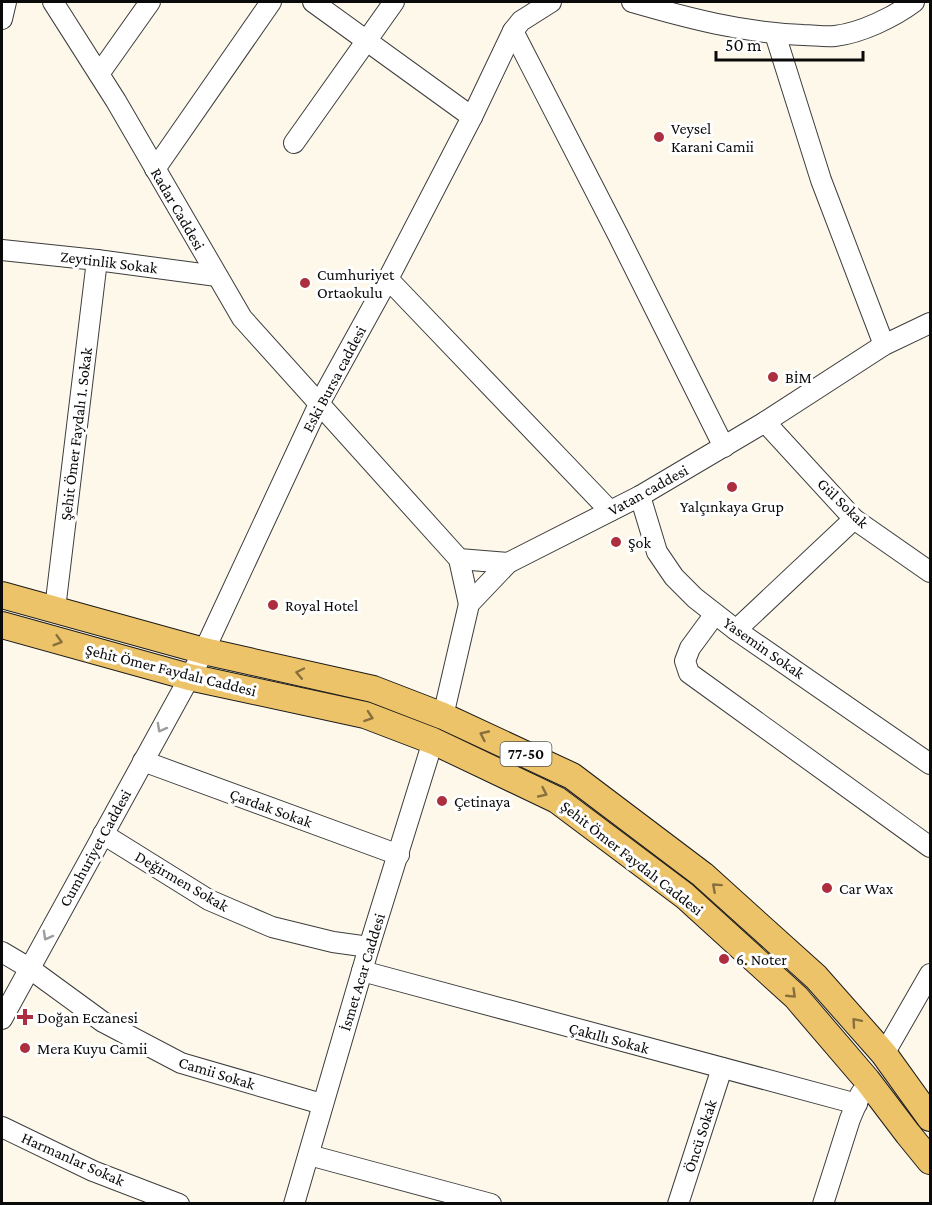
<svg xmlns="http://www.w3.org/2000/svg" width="932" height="1205" font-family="'Crimson Pro',serif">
	<rect width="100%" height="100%" fill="#fdf8e9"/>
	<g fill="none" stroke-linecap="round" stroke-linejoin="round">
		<defs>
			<g id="minor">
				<polyline points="53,2 116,101 242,318 459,559 469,604"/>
				<polyline points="313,2 472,117"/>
				<path d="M632,2c55,16 112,31 171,33 10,0 22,2 32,1 26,-3 59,-19 79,-34"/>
				<polyline points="2,19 6,2"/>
				<polyline points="513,31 618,235 724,447"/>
				<polyline points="775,34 821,180 884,345"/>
				<polyline points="99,74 150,2"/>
				<polyline points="294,143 394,2"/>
				<polyline points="155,169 271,2"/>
				<polyline points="2,250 97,260 217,276"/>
				<polyline points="388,279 610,511"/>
				<polyline points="765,422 854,519 930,572"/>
				<polyline points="640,496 657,552 674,577 695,598 736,630 930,764"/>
				<polyline points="459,559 508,563"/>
				<polyline points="55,609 97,260"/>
				<polyline points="715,614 690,648 685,661 689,673 930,847"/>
				<polyline points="736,630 854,519"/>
				<polyline points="443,716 469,604 508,563 640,496 765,422 884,345 930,323"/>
				<polyline points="143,761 399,855"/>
				<polyline points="103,834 209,900 272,927 333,942 369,947"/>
				<polyline points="2,952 29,968 103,1022 181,1063 322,1104"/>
				<polyline points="362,971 857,1104"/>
				<polyline points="2,1019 204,651 319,404 388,279 472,117 513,31 521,21 551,2"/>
				<polyline points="884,1054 930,974"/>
				<polyline points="2,1127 93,1171 179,1204"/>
				<polyline points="309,1155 491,1204"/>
				<polyline points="294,1204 369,947 433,741"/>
				<polyline points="678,1204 722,1068"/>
				<polyline points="823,1204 850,1119 861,1093"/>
			</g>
			<g id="major">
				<polyline points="2,595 204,651 373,689 443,716 572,776 703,875 816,977 884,1054 930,1118"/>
				<polyline points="2,625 189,677 365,715 433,741 557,800 685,896 796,997 867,1080 908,1134 930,1161"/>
			</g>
		</defs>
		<use href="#minor" stroke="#3d3d3d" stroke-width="22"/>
		<use href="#major" stroke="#1b1b1b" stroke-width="28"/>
		<use href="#minor" stroke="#fff" stroke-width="20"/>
		<use href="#major" stroke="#edc369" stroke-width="26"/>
	</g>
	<defs><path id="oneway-chevron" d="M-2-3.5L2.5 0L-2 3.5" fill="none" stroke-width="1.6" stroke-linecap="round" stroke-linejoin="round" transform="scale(1.5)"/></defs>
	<g stroke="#87703e">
		<use href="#oneway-chevron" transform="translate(58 641) rotate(16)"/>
		<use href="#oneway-chevron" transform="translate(300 673) rotate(-168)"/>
		<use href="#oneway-chevron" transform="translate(369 717) rotate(19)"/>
		<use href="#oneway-chevron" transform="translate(484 735) rotate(-155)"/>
		<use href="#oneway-chevron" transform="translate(543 793) rotate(25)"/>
		<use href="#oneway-chevron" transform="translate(716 887) rotate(-138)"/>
		<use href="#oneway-chevron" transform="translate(792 994) rotate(44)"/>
		<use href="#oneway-chevron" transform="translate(856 1022) rotate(-131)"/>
	</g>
	<g stroke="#9d9d9d">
		<use href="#oneway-chevron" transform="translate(161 728) rotate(119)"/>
		<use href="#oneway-chevron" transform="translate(47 936) rotate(119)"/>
	</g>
	<g fill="#ad2f3f" stroke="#fff" stroke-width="2">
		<circle cx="659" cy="137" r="6"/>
		<circle cx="305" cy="283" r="6"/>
		<circle cx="773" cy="377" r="6"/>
		<circle cx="732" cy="487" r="6"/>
		<circle cx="616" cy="542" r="6"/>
		<circle cx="273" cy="605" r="6"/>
		<circle cx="442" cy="801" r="6"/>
		<circle cx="827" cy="888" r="6"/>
		<circle cx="724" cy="959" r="6"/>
		<path d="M22 1008h6v6h6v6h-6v6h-6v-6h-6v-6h6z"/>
		<circle cx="25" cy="1048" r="6"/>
	</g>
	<g text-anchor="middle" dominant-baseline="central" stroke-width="6" stroke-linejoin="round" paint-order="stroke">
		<rect fill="#fff" stroke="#545454" stroke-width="1.5" x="500.5" y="742" width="51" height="24" rx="4.5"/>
		<g font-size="15" font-weight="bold" fill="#0a0a0a">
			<text x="526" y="754">77-50</text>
		</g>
		<g font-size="16" fill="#0a0a0a" stroke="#fff" text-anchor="start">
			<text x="671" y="128">Veysel<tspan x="671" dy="18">Karani Camii</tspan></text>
			<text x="317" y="274">Cumhuriyet<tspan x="317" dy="18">Ortaokulu</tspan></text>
			<text x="785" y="377">BİM</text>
			<text x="732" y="506" text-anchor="middle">Yalçınkaya Grup</text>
			<text x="628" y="542">Şok</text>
			<text x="285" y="605">Royal Hotel</text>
			<text x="454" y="801">Çetinaya</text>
			<text x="839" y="888">Car Wax</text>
			<text x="736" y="959">6. Noter</text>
			<text x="37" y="1017">Doğan Eczanesi</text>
			<text x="37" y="1048">Mera Kuyu Camii</text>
		</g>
		<g font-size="16" fill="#0a0a0a" stroke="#fff">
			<text transform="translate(178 209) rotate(60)">Radar Caddesi</text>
			<text transform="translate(109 262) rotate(7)">Zeytinlik Sokak</text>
			<text transform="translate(334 379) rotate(-62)">Eski Bursa caddesi</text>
			<text transform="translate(76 434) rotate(-83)">Şehit Ömer Faydalı 1. Sokak</text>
			<text transform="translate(648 490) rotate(-29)">Vatan caddesi</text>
			<text transform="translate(843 503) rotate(44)">Gül Sokak</text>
			<text transform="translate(764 648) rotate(35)">Yasemin Sokak</text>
			<text transform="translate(171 670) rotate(14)">Şehit Ömer Faydalı Caddesi</text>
			<text transform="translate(271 808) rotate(20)">Çardak Sokak</text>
			<text transform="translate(95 848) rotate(-61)">Cumhuriyet Caddesi</text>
			<text transform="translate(632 858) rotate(38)">Şehit Ömer Faydalı Caddesi</text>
			<text transform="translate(182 881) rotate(30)">Değirmen Sokak</text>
			<text transform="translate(362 972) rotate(-73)">İsmet Acar Caddesi</text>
			<text transform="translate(609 1038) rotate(15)">Çakıllı Sokak</text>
			<text transform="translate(217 1073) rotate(17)">Camii Sokak</text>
			<text transform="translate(700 1136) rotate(-72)">Öncü Sokak</text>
			<text transform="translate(73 1159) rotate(24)">Harmanlar Sokak</text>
		</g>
	</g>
	<rect width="932" height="1205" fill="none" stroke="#0a0a0a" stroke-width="6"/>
	<path d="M716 51v9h147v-9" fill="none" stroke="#0a0a0a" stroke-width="3"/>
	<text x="725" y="51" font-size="18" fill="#0a0a0a" stroke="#ffffff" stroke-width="4.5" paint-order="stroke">50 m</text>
</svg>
